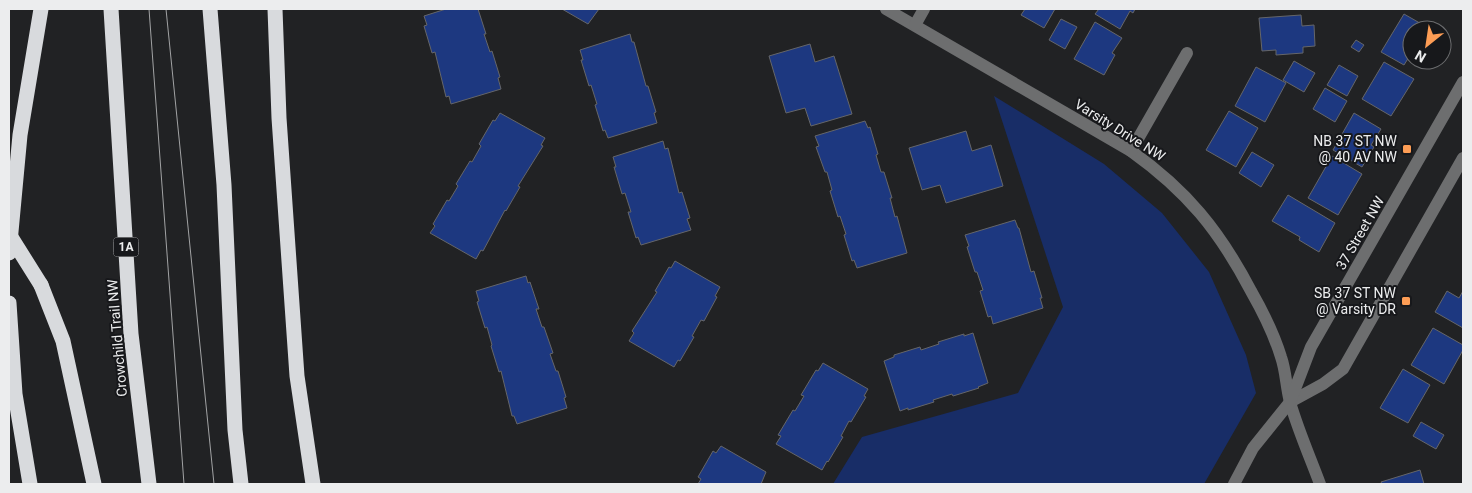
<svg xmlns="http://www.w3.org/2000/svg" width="1472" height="493" font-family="Roboto,sans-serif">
	<rect width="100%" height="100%" fill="#212224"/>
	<polygon fill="#182d67" points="994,96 1104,164 1162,213 1209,272 1246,355 1256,393 1204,484 833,484 862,437 1018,393 1063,307"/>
	<g fill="#1d3880" stroke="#656669">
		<polygon points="446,9 478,9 486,34 484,34 490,52 492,51 500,77 498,78 501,89 451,104 449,96 446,97 435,52 432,53 424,26 427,25 424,16"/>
		<polygon points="562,9 599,9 588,24"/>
		<polygon points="1025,9 1055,9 1044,28 1021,15"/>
		<polygon points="1099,9 1135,9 1133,13 1130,11 1120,29 1095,14"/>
		<polygon points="1404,14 1432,30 1412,30 1412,52 1404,65 1381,52"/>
		<polygon points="1301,15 1302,26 1314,25 1315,46 1303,47 1303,53 1276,55 1276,50 1262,51 1259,18"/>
		<polygon points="1061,19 1077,27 1065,49 1049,40"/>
		<polygon points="1095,22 1122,38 1112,53 1115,55 1104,75 1074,59"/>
		<polygon points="630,34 632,42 634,42 646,86 648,86 656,112 654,113 657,123 608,138 605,130 603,131 595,105 597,104 591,85 589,86 581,60 583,60 580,50"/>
		<polygon points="1356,40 1364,45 1359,52 1351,47"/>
		<polygon points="810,44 815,62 834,56 852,114 811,126 805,108 786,113 769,56"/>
		<polygon points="1294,61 1315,73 1304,92 1283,80"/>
		<polygon points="1384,62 1414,79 1391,116 1362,99"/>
		<polygon points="1339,65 1358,76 1347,96 1327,85"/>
		<polygon points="1256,67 1286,83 1265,122 1235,106"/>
		<polygon points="1325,88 1347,101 1335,122 1313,109"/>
		<polygon points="1229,111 1258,128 1236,167 1206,150"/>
		<polygon points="500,113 545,138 541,145 543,146 518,186 520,187 506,211 505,210 483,251 481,250 476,259 430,233 435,226 433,224 447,200 449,201 458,186 456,184 470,161 472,162 481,146 479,144 493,120 495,121"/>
		<polygon points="1354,113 1381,129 1371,145 1374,147 1362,167 1333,150"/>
		<polygon points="865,121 868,128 870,127 878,154 876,155 881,172 884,172 892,198 890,198 895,217 897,216 907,253 857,268 854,260 852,261 844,235 846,234 840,216 838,217 830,191 832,190 827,172 825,172 816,147 819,146 815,136"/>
		<polygon points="966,131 972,151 991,145 1003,186 946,203 940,185 922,190 909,148"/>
		<polygon points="663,141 665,149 668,148 679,193 682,192 690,218 687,219 691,230 641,245 638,237 636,238 628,212 631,212 625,193 622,194 614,167 616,167 613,157"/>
		<polygon points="1252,152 1274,165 1261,187 1239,173"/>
		<polygon points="1332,156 1362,174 1338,215 1308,198"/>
		<polygon points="1288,195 1335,223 1319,252 1299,240 1300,237 1272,221"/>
		<polygon points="1015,220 1018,228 1019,228 1031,272 1034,271 1042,298 1040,298 1043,308 993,324 991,316 988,317 980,291 983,290 977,272 975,272 967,247 969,246 965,235"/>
		<polygon points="675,261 720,287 715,296 717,297 704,321 701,320 692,336 694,337 680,361 678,360 674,367 629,341 634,333 632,331 657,292 655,291 669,267 671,268"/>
		<polygon points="526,276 528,283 530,282 539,309 536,309 542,327 544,327 553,353 550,354 556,371 558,371 566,397 564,398 567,408 517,424 514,416 512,416 501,371 499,372 491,346 492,345 487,327 485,328 477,302 479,301 476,291"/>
		<polygon points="1447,291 1459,298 1463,291 1463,328 1435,312"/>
		<polygon points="1433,328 1463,345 1463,350 1444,384 1411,365"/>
		<polygon points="973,333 988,383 978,387 979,388 953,396 952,394 933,400 934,402 908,410 908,408 900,411 884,361 894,357 894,355 920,347 921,350 939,344 938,342 964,334 964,336"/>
		<polygon points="823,363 868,389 864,396 866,397 851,422 849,421 841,436 843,437 828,462 827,461 822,470 776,444 781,436 778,435 793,410 795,411 804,396 801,395 816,370 818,371"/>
		<polygon points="1403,369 1430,385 1408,423 1380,408"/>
		<polygon points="1421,422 1444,435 1436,449 1413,436"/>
		<polygon points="721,446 766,472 761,484 698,484 701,479 698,477 713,451 716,453"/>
		<polygon points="1420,470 1424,484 1382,484 1381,482"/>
	</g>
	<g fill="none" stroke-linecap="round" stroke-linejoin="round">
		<g stroke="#6d6e6f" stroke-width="12">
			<path d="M886,9l245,142c56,40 88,79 120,140 12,21 23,43 30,66 5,14 5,30 9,45 8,28 20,55 30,82"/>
			<polyline points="915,25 924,9"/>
			<polyline points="1131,151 1187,53"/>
			<polyline points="1290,402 1323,384 1343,369 1463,158"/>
			<polyline points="1234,484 1253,448 1290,402 1311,347 1463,82"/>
		</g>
		<g stroke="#d8dadd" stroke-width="15">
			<polyline points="111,9 131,334 149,484"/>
			<polyline points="210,9 224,185 235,430 241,484"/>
			<polyline points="275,9 279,118 297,376 313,484"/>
			<polyline points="9,253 20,135 41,9"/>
			<polyline points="41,285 63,341 94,484"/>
			<polyline points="9,303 15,394 30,484"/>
		</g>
		<g stroke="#a2a3a4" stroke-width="1">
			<polyline points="149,9 184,484"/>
			<polyline points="166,9 214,484"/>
		</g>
		<polyline stroke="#d8dadd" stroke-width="15" points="9,234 41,285"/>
	</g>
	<g fill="#fd9d55" stroke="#17181b" stroke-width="2">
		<rect x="1402" y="144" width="10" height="10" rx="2.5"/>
		<rect x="1401" y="296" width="10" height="10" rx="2.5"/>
	</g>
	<g text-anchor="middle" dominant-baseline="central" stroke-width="4" stroke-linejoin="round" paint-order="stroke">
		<rect fill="#17181b" stroke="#acadaf" stroke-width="1" x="113.5" y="237.5" width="25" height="19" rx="4"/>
		<g font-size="12" font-weight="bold" fill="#ecedee">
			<text x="126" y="247">1A</text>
		</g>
		<g font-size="14" fill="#ecedee" stroke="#17181b">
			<text transform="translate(1120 130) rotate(32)">Varsity Drive NW</text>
			<text transform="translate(1360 233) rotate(-60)">37 Street NW</text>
			<text transform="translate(117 338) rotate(-95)">Crowchild Trail NW</text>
		</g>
		<g font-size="14" fill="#ecedee" stroke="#17181b" text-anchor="end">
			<text x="1397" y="141">NB 37 ST NW<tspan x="1397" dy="16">@ 40 AV NW</tspan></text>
			<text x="1396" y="293">SB 37 ST NW<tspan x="1396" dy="16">@ Varsity DR</tspan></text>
		</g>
	</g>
	<rect width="1472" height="493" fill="none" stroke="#ecedee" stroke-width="20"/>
	<g transform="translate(1427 45) rotate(210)"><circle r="24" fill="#17181b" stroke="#6c6d6f"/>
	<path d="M0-4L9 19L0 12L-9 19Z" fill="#fd9d55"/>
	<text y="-8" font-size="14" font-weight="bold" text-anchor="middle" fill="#ecedee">N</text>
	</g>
</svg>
